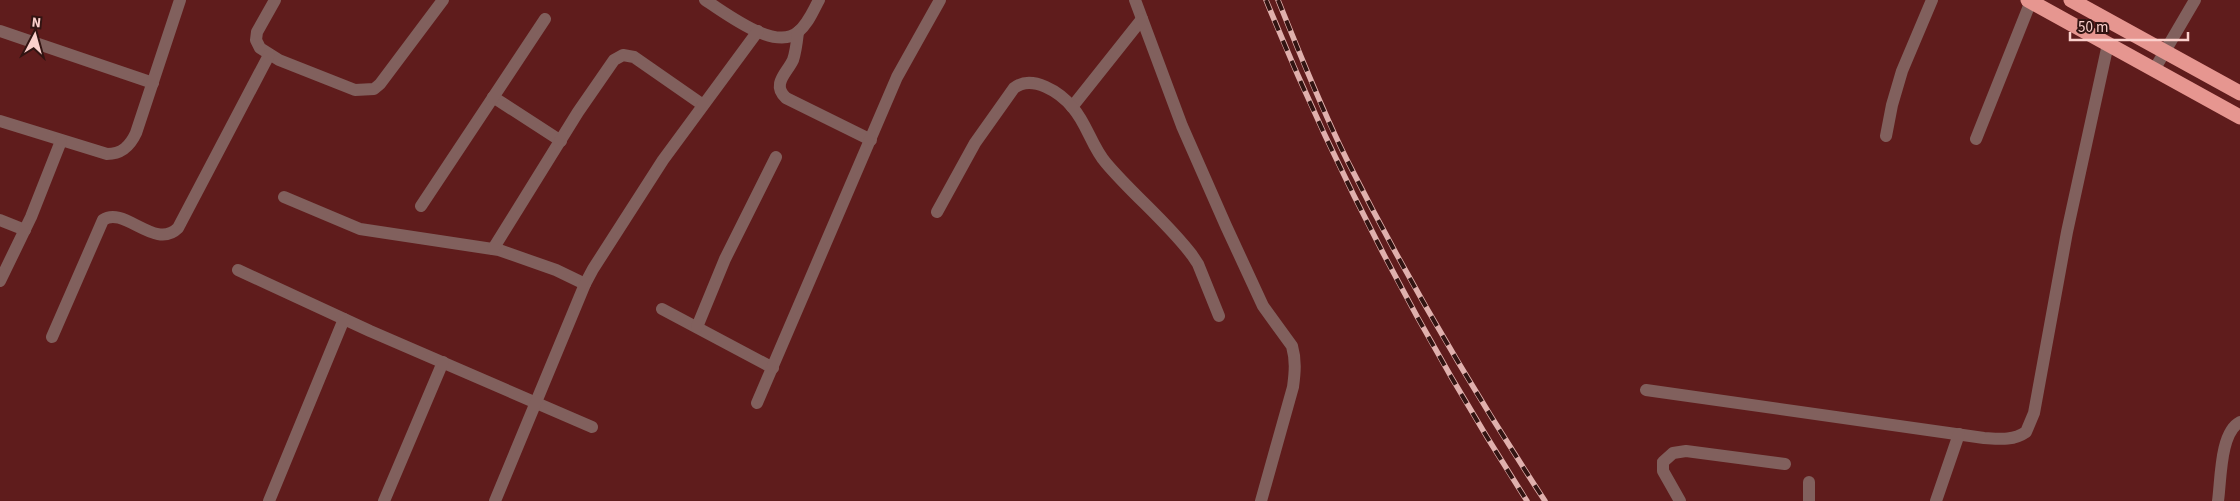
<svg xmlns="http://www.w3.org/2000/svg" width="2240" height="501" font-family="'Source Sans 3',sans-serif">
	<rect width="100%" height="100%" fill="#5f1c1c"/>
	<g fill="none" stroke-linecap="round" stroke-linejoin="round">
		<g stroke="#81605d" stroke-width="12">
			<polyline points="275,0 257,32 256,40 260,48 279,60 355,90 374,89 380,84 443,0"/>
			<path d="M705,0c21,13 70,52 93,32 10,-8 15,-21 21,-32"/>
			<path d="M1135,0l47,126 44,100 37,80 29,40c4,14 3,26 1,41l-32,114"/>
			<polyline points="0,31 153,83"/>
			<path d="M798,32c-1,9 -2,19 -5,28 -6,13 -22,24 -7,38l85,42"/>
			<polyline points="2154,70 2195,0"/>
			<polyline points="493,97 561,141"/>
			<polyline points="1072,107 1142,19"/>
			<path d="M0,121l107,33c15,0 23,-8 29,-21l44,-133"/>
			<polyline points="1886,136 1892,105 1902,71 1932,0"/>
			<polyline points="1976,139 2031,1"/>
			<polyline points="284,197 360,229 499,250 556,270 585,284"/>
			<polyline points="421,206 545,19"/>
			<path d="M937,212l38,-69 39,-55c18,-14 46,4 59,20 14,16 19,39 33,55 27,32 60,58 86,92l6,9 21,52"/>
			<polyline points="0,220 25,230"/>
			<polyline points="493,249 578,112 614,60 623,55 634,57 703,105"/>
			<polyline points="238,270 370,331 592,427"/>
			<polyline points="0,281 31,217 61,141"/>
			<polyline points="662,309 773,368"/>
			<polyline points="697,327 725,259 776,157"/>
			<path d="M52,337l51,-117c21,-15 52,31 75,8l91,-173"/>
			<path d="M1646,390l338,48c15,1 29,3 42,-6l8,-19 33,-181 41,-188"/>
			<polyline points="757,403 897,77 940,0"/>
			<polyline points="269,501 344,319"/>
			<polyline points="384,501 443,362"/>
			<polyline points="495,501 585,284 593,269 663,160 758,31"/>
			<polyline points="1680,501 1663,471 1663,462 1673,453 1686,451 1785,464"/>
			<polyline points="1809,501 1809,482"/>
			<polyline points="1936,501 1959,434"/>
			<path d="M2218,501c3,-21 2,-69 22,-79"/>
		</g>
		<g stroke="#e69690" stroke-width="15">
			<polyline points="2028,0 2240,117"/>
			<polyline points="2071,0 2240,93"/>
		</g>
		<defs>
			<g id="rail">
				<path d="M1266,0c71,175 159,342 261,501"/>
				<path d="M1278,0c22,54 43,108 69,160 59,117 126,231 198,341"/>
			</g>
		</defs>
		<use href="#rail" stroke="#e0b0ad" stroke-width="5.5"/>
		<use href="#rail" stroke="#321412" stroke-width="4" stroke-dasharray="11" stroke-linecap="butt"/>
	</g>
	<g transform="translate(35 35) rotate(6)" stroke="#321412" stroke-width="4" paint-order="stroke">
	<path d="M0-4L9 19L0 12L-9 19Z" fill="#fbd0cc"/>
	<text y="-8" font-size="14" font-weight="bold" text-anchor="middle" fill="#fbd0cc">N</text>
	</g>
	<path d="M2070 32v8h118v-8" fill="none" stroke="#fbd0cc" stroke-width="2.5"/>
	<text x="2078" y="32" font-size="15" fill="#fbd0cc" stroke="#321412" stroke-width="4" paint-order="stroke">50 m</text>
</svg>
